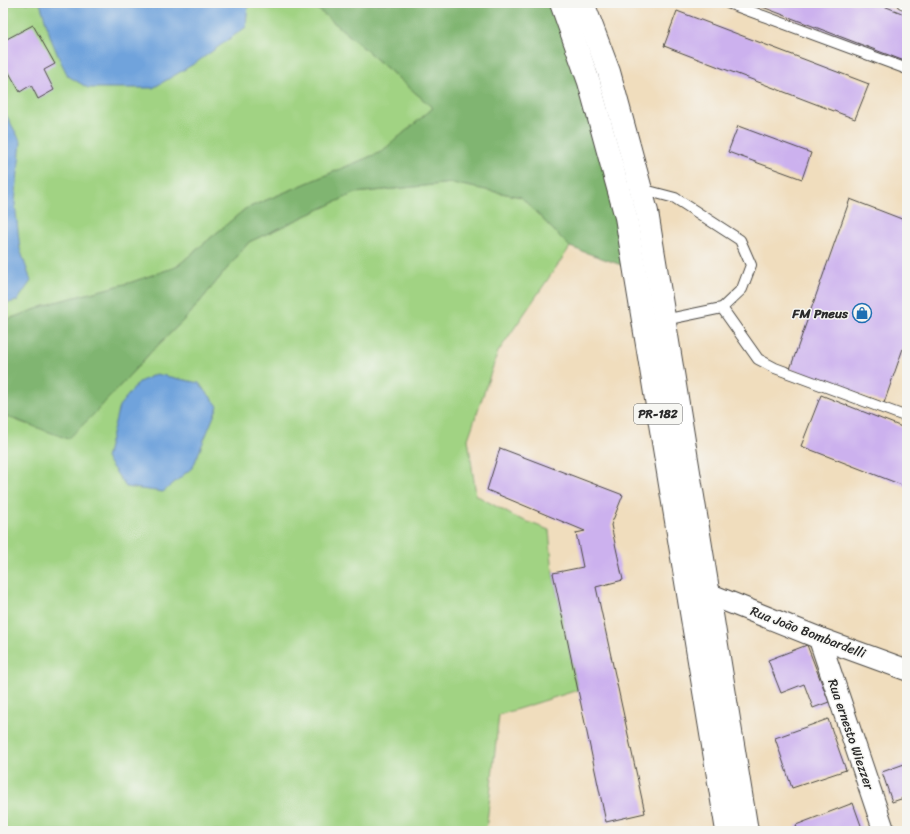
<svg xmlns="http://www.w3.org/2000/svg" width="910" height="834" font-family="Sriracha,sans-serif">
	<rect width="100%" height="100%" fill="#f6f6f2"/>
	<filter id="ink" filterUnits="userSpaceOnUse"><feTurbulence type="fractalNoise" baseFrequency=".025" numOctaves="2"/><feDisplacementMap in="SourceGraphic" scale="8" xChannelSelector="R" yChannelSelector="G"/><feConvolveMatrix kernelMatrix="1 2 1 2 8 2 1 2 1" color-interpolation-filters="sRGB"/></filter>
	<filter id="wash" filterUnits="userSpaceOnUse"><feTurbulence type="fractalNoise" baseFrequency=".012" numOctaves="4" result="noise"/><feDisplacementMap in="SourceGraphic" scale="16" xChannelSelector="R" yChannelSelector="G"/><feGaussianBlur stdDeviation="0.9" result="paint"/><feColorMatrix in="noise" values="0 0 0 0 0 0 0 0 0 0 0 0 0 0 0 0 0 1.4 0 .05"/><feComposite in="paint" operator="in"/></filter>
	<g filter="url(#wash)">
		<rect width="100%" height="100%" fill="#f0ddbd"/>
		<g fill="#a1d383" stroke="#667f57">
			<polygon points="3,3 310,3 330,19 433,108 381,152 245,209 176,267 129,283 56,302 3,321"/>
			<polygon points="452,183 521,197 570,247 498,352 468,439 476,495 515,517 549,530 553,573 578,690 499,715 486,831 3,831 3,415 26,424 93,415 151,352 188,316 249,242 355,193"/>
		</g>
		<polygon fill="#80b571" stroke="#56704e" points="310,3 554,3 618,210 627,267 570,247 521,197 452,183 355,193 249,242 188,316 151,352 93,415 68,439 3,415 3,321 56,302 129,283 176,267 245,209 381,152 433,108 330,19"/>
		<g fill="#70a3dc" stroke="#4e6784">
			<polygon points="40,3 248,3 246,27 197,62 153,88 88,88 68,76 60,60 51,39"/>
			<polygon points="3,109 21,142 15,203 20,249 31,281 17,301 3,304"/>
			<polygon points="156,374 199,383 218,406 193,467 163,492 126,487 106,458 119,406 139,382"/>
		</g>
		<g id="blocks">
			<g fill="#ccb1ee">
				<polygon points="752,3 876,3 907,15 907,62"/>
				<polygon points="677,11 869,84 855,119 664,46"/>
				<polygon points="33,25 55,64 44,70 54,90 38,99 31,85 20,92 3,62 3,41"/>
				<polygon points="738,126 811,153 802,179 728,152"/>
				<polygon points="850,199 907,221 907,337 884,403 790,369"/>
				<polygon points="821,395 907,429 907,487 801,446"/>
				<polygon points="500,448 623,495 611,525 623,580 596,587 645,813 606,822 553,573 583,567 576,533 585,531 487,490"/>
				<polygon points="807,645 829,702 813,708 804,684 781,693 768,660"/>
				<polygon points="828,719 846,770 792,788 775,738"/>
				<polygon points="907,763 907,797 892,802 882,772"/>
				<polygon points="853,803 863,831 798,831 796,825"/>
				<polygon points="638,827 650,831 637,831"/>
			</g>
		</g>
	</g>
	<g filter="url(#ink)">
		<use href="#blocks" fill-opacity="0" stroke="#494641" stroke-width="1"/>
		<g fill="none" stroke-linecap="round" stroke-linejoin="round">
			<defs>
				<g id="lane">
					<polyline points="728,3 907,69"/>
					<polyline points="902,3 907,5"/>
					<polyline points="641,189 675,198 740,240 751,265 742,289 722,308 664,320"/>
					<polyline points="722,308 758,359 775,368 907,417"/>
				</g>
				<g id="street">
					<polyline points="709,594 819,638 907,670"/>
					<polyline points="819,638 884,831"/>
				</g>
				<g id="primary">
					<polyline points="561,3 589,82 626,217 727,831"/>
					<polyline points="583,3 609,72 647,212 747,831"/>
				</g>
			</defs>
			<use href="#lane" stroke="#494641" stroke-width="12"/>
			<use href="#street" stroke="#494641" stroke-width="23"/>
			<use href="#primary" stroke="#494641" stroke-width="24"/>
			<use href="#lane" stroke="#fff" stroke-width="10"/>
			<use href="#street" stroke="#fff" stroke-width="21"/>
			<use href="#primary" stroke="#fff" stroke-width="22"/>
		</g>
	</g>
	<defs>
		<symbol id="shop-ring" viewBox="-11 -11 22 22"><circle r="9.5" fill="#f6f6f2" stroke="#1f6fb2" stroke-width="1.5"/><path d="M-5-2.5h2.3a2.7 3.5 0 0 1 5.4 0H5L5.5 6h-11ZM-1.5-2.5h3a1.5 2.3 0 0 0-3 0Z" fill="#1f6fb2"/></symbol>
	</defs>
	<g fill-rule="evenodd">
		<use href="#shop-ring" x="851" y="302" width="22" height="22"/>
	</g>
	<g text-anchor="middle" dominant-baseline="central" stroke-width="3" stroke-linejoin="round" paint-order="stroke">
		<rect fill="#f6f6f2" stroke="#686867" stroke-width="1" x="634" y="404" width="48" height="20" rx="3"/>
		<g font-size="12" font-weight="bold" fill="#2b2b2b">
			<text x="658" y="414">PR-182</text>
		</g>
		<g font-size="13" font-weight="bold" fill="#2b2b2b" stroke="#f6f6f2" text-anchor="end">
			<text x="848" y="313">FM Pneus</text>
		</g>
		<g font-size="13" fill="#2b2b2b" stroke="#f6f6f2">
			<text transform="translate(808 632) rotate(21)">Rua João Bombardelli</text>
			<text transform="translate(851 734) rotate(71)">Rua ernesto Wiezzer</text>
		</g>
	</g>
	<rect width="910" height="834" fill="none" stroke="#f6f6f2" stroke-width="16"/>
</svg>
